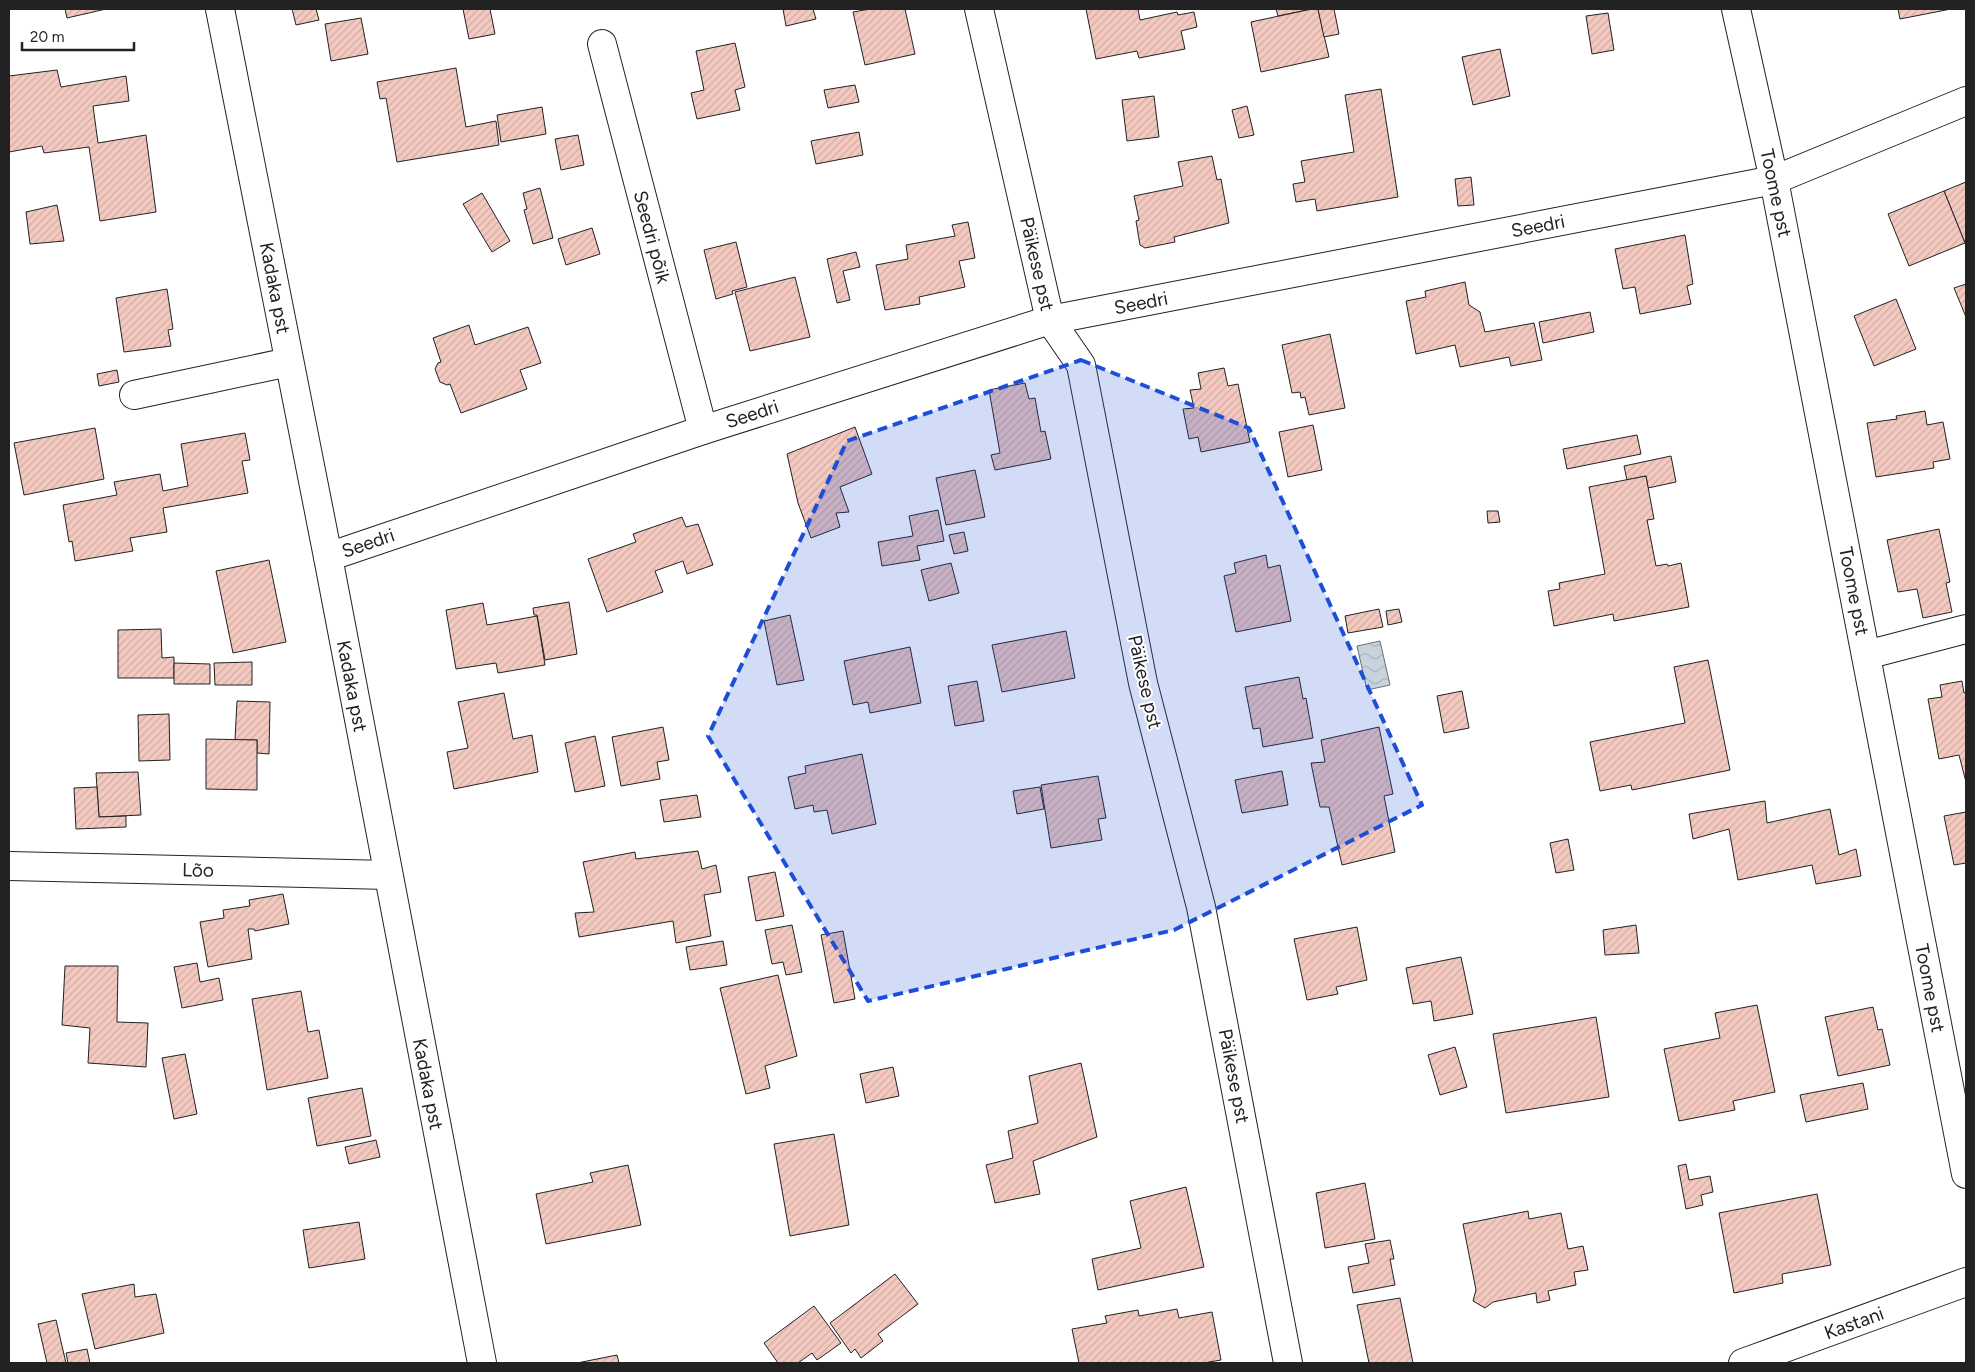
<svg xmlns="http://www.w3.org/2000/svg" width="1975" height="1372" font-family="Figtree,sans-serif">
	<defs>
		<pattern id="water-waves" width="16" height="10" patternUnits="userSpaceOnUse" patternTransform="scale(1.25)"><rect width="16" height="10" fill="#c7d3dd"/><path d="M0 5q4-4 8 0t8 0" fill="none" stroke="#abb5bd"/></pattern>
		<pattern id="building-hatch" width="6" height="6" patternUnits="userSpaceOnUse" patternTransform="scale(1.25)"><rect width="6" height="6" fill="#f3c9c0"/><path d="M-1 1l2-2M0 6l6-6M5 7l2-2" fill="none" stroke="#d0aca5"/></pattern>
	</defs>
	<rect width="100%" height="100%" fill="#fff"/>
	<polygon fill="url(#water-waves)" stroke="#6f6f6f" points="1380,641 1390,685 1367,690 1357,646"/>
	<g fill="url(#building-hatch)" stroke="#222">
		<polygon points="65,9 106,9 67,18"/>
		<polygon points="292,9 316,9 319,20 296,25"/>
		<polygon points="463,9 490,9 495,34 469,39"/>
		<polygon points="783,9 813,9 816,19 786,26"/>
		<polygon points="870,9 905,9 915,54 865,65 853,12"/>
		<polygon points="1086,9 1138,9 1140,20 1177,12 1178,15 1194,12 1197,27 1181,31 1185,49 1139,58 1137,51 1096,59"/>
		<polygon points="1276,9 1312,9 1278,16"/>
		<polygon points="1312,9 1318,9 1329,57 1261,72 1251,22"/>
		<polygon points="1318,9 1334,9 1339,34 1324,37"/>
		<polygon points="1898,9 1951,9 1900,19"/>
		<polygon points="1608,13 1614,50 1592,54 1586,16"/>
		<polygon points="361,18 368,54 331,61 325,24"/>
		<polygon points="735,43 745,87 735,90 740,110 697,119 691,93 704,90 696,51"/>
		<polygon points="1500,49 1510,96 1473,105 1462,57"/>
		<polygon points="456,68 466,127 496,121 499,145 397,162 386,98 380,99 377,82"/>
		<polygon points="57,70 61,87 126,76 129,101 93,106 98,143 146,135 156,212 100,221 89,147 44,153 42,146 9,152 9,76"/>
		<polygon points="855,85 859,102 828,108 824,90"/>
		<polygon points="1381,89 1398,197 1317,211 1315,199 1296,202 1293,184 1305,182 1301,161 1354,152 1345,95"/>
		<polygon points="1154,96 1159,137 1127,141 1122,100"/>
		<polygon points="1247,106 1254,135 1239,138 1232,110"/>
		<polygon points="542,107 546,134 501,142 497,115"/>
		<polygon points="859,132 863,155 816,164 811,141"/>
		<polygon points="578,135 584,165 561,170 555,139"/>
		<polygon points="1212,156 1217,180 1221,179 1229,223 1174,237 1175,242 1145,248 1140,245 1136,221 1139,220 1134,196 1183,186 1178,162"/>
		<polygon points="1471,177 1474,205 1458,206 1455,179"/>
		<polygon points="1966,182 1966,243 1965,243 1944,191"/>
		<polygon points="540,188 553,238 533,244 524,210 527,209 523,193"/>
		<polygon points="1944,191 1965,243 1909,266 1888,214"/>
		<polygon points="482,193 510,241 492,252 463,204"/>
		<polygon points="57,205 64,241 30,244 26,212"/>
		<polygon points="968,222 975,258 959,261 965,287 919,297 920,304 885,310 876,265 908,259 906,245 955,236 952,225"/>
		<polygon points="592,228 600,254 566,265 558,239"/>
		<polygon points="1685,235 1693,284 1687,286 1691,304 1640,314 1635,287 1623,289 1615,249"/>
		<polygon points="736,242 747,287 732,291 733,294 716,299 704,250"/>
		<polygon points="856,252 860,267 843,271 850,300 837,303 827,259"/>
		<polygon points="795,277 810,337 750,351 735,292"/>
		<polygon points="1465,282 1469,305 1480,312 1485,332 1534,323 1542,360 1511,366 1509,357 1460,367 1455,345 1416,354 1406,301 1426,297 1425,291"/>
		<polygon points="1966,284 1966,317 1954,288"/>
		<polygon points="167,289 173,329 168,330 171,346 124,352 116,298"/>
		<polygon points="1896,299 1916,349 1874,366 1854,316"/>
		<polygon points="1590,312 1594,332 1543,343 1539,322"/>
		<polygon points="469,325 475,345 528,327 541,363 520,370 527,389 461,413 450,384 447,385 440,382 435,369 438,363 441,362 433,338"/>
		<polygon points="1330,334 1345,408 1309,415 1305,397 1301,398 1300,392 1292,393 1282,345"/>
		<polygon points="1224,368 1228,386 1238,384 1250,442 1201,452 1198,437 1189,439 1183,409 1194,408 1190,390 1201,389 1198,373"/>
		<polygon points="117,370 119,382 99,386 97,374"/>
		<polygon points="1025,383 1029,399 1035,398 1041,432 1045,431 1051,459 995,470 991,455 1000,453 989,390"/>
		<polygon points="1925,411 1927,425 1943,422 1950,459 1933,462 1934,468 1876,477 1867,423 1897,419 1896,416"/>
		<polygon points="1313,425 1322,470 1288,477 1279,432"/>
		<polygon points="855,427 872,474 840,487 849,512 836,513 840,527 811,538 798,503 787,454"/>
		<polygon points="95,428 104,479 24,495 14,443"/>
		<polygon points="245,433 250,460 242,461 248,493 163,508 167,532 130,538 133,551 75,561 72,541 69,542 63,505 117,495 114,482 160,474 163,491 188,486 181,444"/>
		<polygon points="1637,435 1641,454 1567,469 1563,449"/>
		<polygon points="1671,456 1676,482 1648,488 1646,476 1627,480 1624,466"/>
		<polygon points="975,470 985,517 946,525 936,478"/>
		<polygon points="1646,476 1654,519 1647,520 1656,566 1667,564 1668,566 1681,563 1689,607 1614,621 1613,614 1554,626 1548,591 1560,589 1559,583 1605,574 1589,487"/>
		<polygon points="938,510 944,541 917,546 920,560 882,566 878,542 913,536 909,516"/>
		<polygon points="1487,511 1498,511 1500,522 1488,523"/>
		<polygon points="682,517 686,527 698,524 713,565 687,574 683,561 655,571 663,592 607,612 588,559 636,542 633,534"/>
		<polygon points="1939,529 1950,582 1946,583 1952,612 1923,618 1917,589 1898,592 1887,540"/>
		<polygon points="964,532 968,551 954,554 949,535"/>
		<polygon points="1266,555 1268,568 1280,565 1291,621 1236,632 1224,576 1236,573 1234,563"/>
		<polygon points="269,560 286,642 233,653 216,571"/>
		<polygon points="951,563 959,593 929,601 921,570"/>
		<polygon points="569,602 577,654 545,660 537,615 534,615 533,608"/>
		<polygon points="483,603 487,625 537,616 545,665 498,673 496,663 456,669 446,610"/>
		<polygon points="1379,609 1383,627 1348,633 1345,616"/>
		<polygon points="1399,609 1402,622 1388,625 1386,611"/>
		<polygon points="790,615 804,680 777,685 764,621"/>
		<polygon points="161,629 162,658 174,657 174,678 118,678 118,630"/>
		<polygon points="1066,631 1075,678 1002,692 992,645"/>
		<polygon points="910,647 921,703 870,713 868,702 853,705 844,661"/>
		<polygon points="1708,660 1730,770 1632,790 1631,785 1600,791 1590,742 1685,723 1674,667"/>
		<polygon points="252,662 252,685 215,685 214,663"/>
		<polygon points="174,663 210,664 210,684 174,684"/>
		<polygon points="1299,677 1303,699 1306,698 1313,738 1263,747 1260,728 1253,729 1245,687"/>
		<polygon points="977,681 984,721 955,726 948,686"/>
		<polygon points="1962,681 1964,693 1966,692 1966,782 1959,755 1939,759 1928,699 1942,697 1940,685"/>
		<polygon points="1462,691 1469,728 1444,733 1437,696"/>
		<polygon points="504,693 513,739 532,735 538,772 454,789 447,752 468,748 458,702"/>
		<polygon points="237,701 270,702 269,754 257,753 257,740 235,740"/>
		<polygon points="169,714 170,760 139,761 138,715"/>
		<polygon points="663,727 669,760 657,762 660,779 621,786 612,737"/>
		<polygon points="1379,727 1393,794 1384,796 1395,852 1342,865 1329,807 1320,807 1311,763 1325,762 1321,740"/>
		<polygon points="595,736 605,786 575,792 565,743"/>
		<polygon points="206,739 257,740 257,790 206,789"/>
		<polygon points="862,754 876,824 832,834 827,810 814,812 813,805 795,809 788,777 806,773 805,766"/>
		<polygon points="1282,771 1288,805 1242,813 1235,780"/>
		<polygon points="138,772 141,815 99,817 96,773"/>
		<polygon points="1098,776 1106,818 1098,819 1102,840 1051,848 1041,785"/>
		<polygon points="97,787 99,817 126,816 126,827 76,829 74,788"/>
		<polygon points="1040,787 1044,809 1017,814 1013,791"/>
		<polygon points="697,795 701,817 664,822 660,800"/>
		<polygon points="1765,801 1767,823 1830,809 1839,855 1856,849 1861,876 1816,884 1812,865 1738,880 1729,829 1693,839 1689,814"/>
		<polygon points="1966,812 1966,863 1954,865 1944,816"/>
		<polygon points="1568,839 1574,870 1556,873 1550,843"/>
		<polygon points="698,851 702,869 716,865 721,892 704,895 711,936 676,943 673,921 579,937 575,913 594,912 583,862 635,852 636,859"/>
		<polygon points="775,872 784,916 756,921 748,877"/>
		<polygon points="283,894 289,924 255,931 254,929 248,929 252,959 208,967 200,922 224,918 223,910 250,906 249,900"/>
		<polygon points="792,925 802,972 786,975 783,962 772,964 765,930"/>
		<polygon points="1636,925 1639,953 1605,955 1603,930"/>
		<polygon points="1357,927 1367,980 1336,987 1338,994 1307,1000 1294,939"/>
		<polygon points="843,931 855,999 834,1003 821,935"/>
		<polygon points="723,941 727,965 690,970 686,947"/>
		<polygon points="1461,957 1473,1014 1434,1021 1431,1001 1413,1004 1406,968"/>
		<polygon points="197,963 200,982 219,978 223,1000 182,1008 174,967"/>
		<polygon points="65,966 118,966 117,1022 148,1023 146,1067 88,1063 90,1028 62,1025"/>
		<polygon points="778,975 797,1056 765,1066 770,1088 746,1094 720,988"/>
		<polygon points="301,991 308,1032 319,1030 328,1078 267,1090 252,999"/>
		<polygon points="1757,1005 1775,1092 1733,1101 1735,1110 1679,1121 1664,1049 1720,1038 1715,1013"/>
		<polygon points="1873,1007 1878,1030 1882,1029 1890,1065 1838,1076 1825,1017"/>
		<polygon points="1596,1017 1609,1097 1506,1113 1493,1034"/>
		<polygon points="1455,1047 1467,1087 1440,1095 1428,1055"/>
		<polygon points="185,1054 197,1114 174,1119 162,1058"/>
		<polygon points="1081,1063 1097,1137 1033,1161 1040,1194 995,1203 986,1165 1013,1158 1008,1131 1038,1123 1029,1076"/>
		<polygon points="893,1067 899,1096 866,1103 860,1074"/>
		<polygon points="1863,1083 1868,1109 1806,1122 1800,1095"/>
		<polygon points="362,1088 371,1136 317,1146 308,1098"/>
		<polygon points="834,1134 849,1225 790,1236 774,1144"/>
		<polygon points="376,1140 380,1157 349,1164 345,1147"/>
		<polygon points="1686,1164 1689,1180 1710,1176 1713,1192 1701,1195 1703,1205 1686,1209 1678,1166"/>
		<polygon points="628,1165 641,1225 546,1244 536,1194 593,1182 590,1173"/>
		<polygon points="1365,1183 1375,1239 1325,1248 1316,1193"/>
		<polygon points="1186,1187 1204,1267 1098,1290 1092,1259 1141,1248 1130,1201"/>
		<polygon points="1817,1194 1831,1265 1782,1274 1783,1283 1734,1293 1719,1213"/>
		<polygon points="1528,1211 1529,1219 1561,1213 1568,1249 1583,1246 1588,1270 1574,1272 1576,1285 1548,1291 1550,1300 1537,1303 1536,1293 1493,1302 1485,1308 1473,1301 1476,1290 1463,1224"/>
		<polygon points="359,1222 365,1259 309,1268 303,1230"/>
		<polygon points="1390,1240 1394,1259 1390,1259 1395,1285 1353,1293 1348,1267 1369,1263 1365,1244"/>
		<polygon points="895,1274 918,1304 878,1334 883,1341 861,1358 855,1349 851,1353 830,1323"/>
		<polygon points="134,1284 135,1297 156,1294 164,1333 95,1349 82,1294"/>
		<polygon points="1400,1298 1413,1363 1369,1363 1357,1305"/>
		<polygon points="814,1306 841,1343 817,1360 812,1353 798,1363 778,1363 764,1343"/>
		<polygon points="1177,1309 1179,1318 1212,1312 1221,1360 1203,1363 1079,1363 1072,1329 1107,1323 1105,1316 1138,1310 1139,1316"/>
		<polygon points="56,1320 66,1363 47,1363 38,1324"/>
		<polygon points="87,1349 90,1363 68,1363 66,1353"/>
		<polygon points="617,1355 619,1363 577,1363"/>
	</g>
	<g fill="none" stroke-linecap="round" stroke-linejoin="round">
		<defs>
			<g id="minor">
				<polyline points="979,9 1050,320 1081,365 1143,683 1201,907 1288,1363"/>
				<polyline points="1736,9 1774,180 1966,1174"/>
				<polyline points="602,44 703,430"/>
				<polyline points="134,395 289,362"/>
				<polyline points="328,557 703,430 1050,320 1774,180 1966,101"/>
				<polyline points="1866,655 1966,629"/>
				<polyline points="9,866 388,875"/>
				<polyline points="1743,1363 1966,1282"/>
			</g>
			<polyline id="major" points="220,9 328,557 482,1363"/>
		</defs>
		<use href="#minor" stroke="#222" stroke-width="30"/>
		<use href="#major" stroke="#222" stroke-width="30"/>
		<use href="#minor" stroke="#fff" stroke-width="28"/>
		<use href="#major" stroke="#fff" stroke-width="28"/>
	</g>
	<path fill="#1d4ed8" fill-opacity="0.2" stroke="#1d4ed8" stroke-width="4" stroke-dasharray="10 6" stroke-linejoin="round" d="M1081,360l168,68 173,377 -248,125 -306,71 -160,-265 139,-295z"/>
	<g text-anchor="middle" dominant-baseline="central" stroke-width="4" stroke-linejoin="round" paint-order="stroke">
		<g font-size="19" fill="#222" stroke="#fff">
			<text transform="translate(1776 193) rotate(78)">Toome pst</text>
			<text transform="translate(1538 226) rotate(-11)">Seedri</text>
			<text transform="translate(652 237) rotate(75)">Seedri põik</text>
			<text transform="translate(1037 264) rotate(77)">Päikese pst</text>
			<text transform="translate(275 288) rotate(79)">Kadaka pst</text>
			<text transform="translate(1141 303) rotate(-11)">Seedri</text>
			<text transform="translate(752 414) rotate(-18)">Seedri</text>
			<text transform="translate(368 543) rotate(-19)">Seedri</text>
			<text transform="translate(1854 591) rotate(79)">Toome pst</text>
			<text transform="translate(1145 682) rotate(77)">Päikese pst</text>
			<text transform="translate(352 686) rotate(79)">Kadaka pst</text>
			<text transform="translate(198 870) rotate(1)">Lõo</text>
			<text transform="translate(1930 988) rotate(79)">Toome pst</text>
			<text transform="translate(1234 1076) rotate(79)">Päikese pst</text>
			<text transform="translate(428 1084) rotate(79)">Kadaka pst</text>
			<text transform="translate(1854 1323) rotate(-20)">Kastani</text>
		</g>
	</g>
	<rect width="1975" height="1372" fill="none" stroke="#222222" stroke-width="20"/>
	<path d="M22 42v8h112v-8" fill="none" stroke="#222222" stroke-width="2.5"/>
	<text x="30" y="42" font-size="15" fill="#222222" stroke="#ffffff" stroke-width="4" paint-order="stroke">20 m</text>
</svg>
